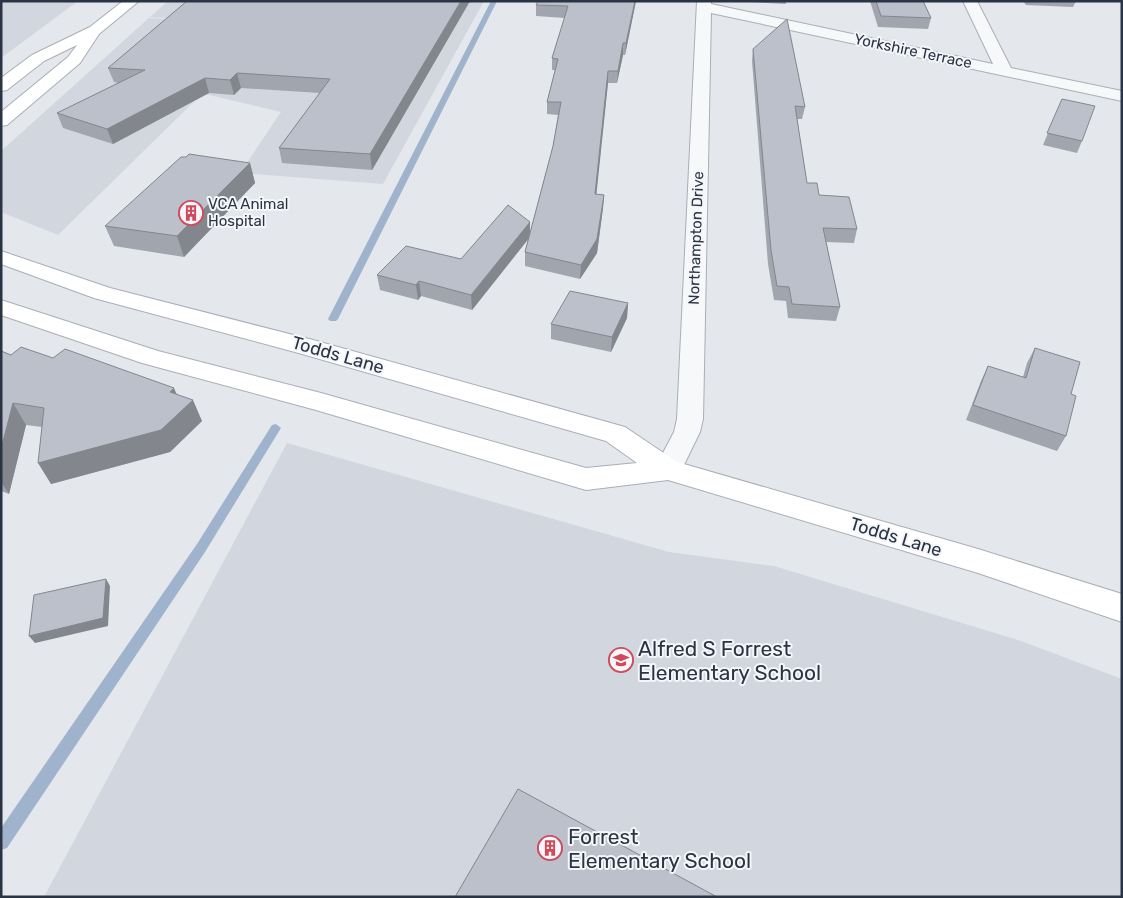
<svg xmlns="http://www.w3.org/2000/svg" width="1123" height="898" font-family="Rubik,sans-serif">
	<rect width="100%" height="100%" fill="#e4e7ec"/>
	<g fill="#d2d6de">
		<polygon points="1,1 78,1 1,58"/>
		<polygon points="168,1 484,1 383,184 240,173 281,112 205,94 276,24 150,17"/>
		<polygon points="149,18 272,25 58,235 1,212 1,151"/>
		<polygon points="287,443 669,552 774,566 1021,641 1122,679 1122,897 44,897"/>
	</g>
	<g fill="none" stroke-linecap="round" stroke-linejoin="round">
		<g fill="#9fb4cc" fill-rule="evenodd">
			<polygon points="491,1 497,1 338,319 336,321 330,321 328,319"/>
			<polygon points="276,424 281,428 205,552 7,848 1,850 1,828 197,544 272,425"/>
		</g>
		<defs>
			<polygon id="street" points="697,1 711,1 711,4 993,64 963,1 977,1 1011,68 1122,91 1122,101 711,13 703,419 700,432 678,477 668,480 658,477 654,470 674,432 677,419"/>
			<g id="secondary">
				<polygon points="123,1 139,1 99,34 80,63 7,125 1,126 1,112 68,57 77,45 44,61 7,90 1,91 1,78 32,55 90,27"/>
				<polygon points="1,251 110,288 313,340 625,427 677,462 978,549 1122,594 1122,622 978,573 668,480 586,490 316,410 142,363 1,315 1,300 158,351 321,393 586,468 637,463 606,441 295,352 94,298 1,264"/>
			</g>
		</defs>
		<use href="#street" stroke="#a9aeb7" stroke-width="2"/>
		<use href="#secondary" stroke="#a9aeb7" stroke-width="2"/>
		<use href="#street" fill="#f7f8fa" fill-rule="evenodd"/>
		<use href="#secondary" fill="#fff" fill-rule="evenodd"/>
	</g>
	<g fill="#a1a5ae">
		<polygon points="187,1 470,1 372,170 282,163 279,148 320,93 241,88 234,95 209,93 113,144 63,128 57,113 119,83 114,82 108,68"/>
		<polygon points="636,1 625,55 623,55 617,83 608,83 596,194 604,195 603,208 597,253 580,279 525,266 525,252 528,239 472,310 421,296 418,300 380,290 377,275 461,259 530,222 530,233 553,146 558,115 547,114 547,102 555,70 552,70 552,58 565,18 536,16 536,5"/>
		<polygon points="751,1 786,1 786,4 751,2"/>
		<polygon points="870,1 923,1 931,18 928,29 878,27"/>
		<polygon points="1023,1 1076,1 1073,7 1026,5"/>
		<polygon points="753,49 805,107 802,119 797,119 807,183 819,195 857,229 854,243 826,242 840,307 836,321 788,318 786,301 774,300 768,264 752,61"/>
		<polygon points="1062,99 1082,141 1077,153 1043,145"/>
		<polygon points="250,163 255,183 184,257 114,246 105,226"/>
		<polygon points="628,303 627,318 611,352 551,339 551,324"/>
		<polygon points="1035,348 1071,394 1066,436 1057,451 966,420 981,381 988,366 1023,377 1027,363"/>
		<polygon points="1,351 11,355 53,358 177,394 202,421 170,452 51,484 42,427 26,425 9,494 1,491"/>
	</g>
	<g fill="#83868d">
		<polygon points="461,1 470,1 372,170 370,154"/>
		<polygon points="635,1 636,1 625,55 626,43"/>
		<polygon points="623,43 623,55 617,83 618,71"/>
		<polygon points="608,71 608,83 595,208 595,194"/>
		<polygon points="237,73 241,88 234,95 230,80"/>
		<polygon points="205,78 209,93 113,144 107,129"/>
		<polygon points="250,163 255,183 184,257 177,236"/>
		<polygon points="604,195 603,208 597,253 580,279 581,265"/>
		<polygon points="530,222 530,237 472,310 471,295"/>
		<polygon points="419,281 421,296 418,300 416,285"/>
		<polygon points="628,303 627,318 611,352 612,337"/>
		<polygon points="174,388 183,409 193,400 202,421 170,452 51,484 38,463 170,392"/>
		<polygon points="13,403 26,425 9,494 1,482 1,449"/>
		<polygon points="106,579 110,586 108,626 35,643 29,636"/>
	</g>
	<g fill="#bbc0ca" stroke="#83868d">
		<polygon points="187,1 461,1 370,154 279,148 330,79 237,73 230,80 205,78 107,129 57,113 145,70 108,68"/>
		<polygon points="538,1 635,1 626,43 623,43 618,71 608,71 595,194 604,195 597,239 581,265 525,252 553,146 561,102 547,102 558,59 552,58 568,6 536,5"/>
		<polygon points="876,1 923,1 931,18 881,16"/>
		<polygon points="787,19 805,107 795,106 807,183 817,183 819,195 849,197 857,229 823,228 840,307 792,304 789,287 777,286 771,250 753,49"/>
		<polygon points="1062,99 1095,106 1082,141 1047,133"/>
		<polygon points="189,154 250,163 177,236 105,226 181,157 186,157"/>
		<polygon points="508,205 530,222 471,295 419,281 416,285 377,275 406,246 461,259"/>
		<polygon points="570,291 628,303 612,337 551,324"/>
		<polygon points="21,347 53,358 65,349 174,388 170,392 193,400 161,430 38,463 44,408 13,403 1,449 1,351 11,355"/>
		<polygon points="1035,348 1080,362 1071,394 1076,396 1066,436 973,405 988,366 1026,378"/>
		<polygon points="106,579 103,618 29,636 34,595"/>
		<polygon points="518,789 717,897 455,897"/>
	</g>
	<defs>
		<symbol id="building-ring" viewBox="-11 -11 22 22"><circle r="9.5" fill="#f4f6f9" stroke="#d1495b" stroke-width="1.5"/><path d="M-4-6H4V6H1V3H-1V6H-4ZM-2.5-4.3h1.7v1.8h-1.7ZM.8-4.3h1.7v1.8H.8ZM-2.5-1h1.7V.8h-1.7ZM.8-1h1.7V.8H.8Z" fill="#d1495b"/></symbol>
		<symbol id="school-ring" viewBox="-11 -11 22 22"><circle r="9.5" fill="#f4f6f9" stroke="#d1495b" stroke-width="1.5"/><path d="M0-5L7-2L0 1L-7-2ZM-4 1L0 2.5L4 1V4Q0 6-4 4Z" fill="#d1495b"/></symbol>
	</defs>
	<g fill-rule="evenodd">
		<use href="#building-ring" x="177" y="199" width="28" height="28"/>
		<use href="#school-ring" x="607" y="646" width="28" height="28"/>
		<use href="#building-ring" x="536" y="834" width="28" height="28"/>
	</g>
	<g text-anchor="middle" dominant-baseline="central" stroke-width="4" stroke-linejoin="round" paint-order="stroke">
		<g font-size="15" fill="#2b3445" stroke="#f4f6f9">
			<text transform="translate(913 51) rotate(12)">Yorkshire Terrace</text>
			<text transform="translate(696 238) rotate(-88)">Northampton Drive</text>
		</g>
		<g font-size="15" fill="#2b3445" stroke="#f4f6f9" text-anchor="start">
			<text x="208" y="204">VCA Animal<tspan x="208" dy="17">Hospital</tspan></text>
		</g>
		<g font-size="18" fill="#2b3445" stroke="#f4f6f9">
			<text transform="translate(338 355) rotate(16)">Todds Lane</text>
			<text transform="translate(896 537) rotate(17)">Todds Lane</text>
		</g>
		<g font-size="21" fill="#2b3445" stroke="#f4f6f9" text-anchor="start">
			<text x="638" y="648">Alfred S Forrest<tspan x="638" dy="24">Elementary School</tspan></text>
			<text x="568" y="836">Forrest<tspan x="568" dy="24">Elementary School</tspan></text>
		</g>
	</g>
	<rect width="1123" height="898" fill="none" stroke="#2b3445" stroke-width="5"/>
</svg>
